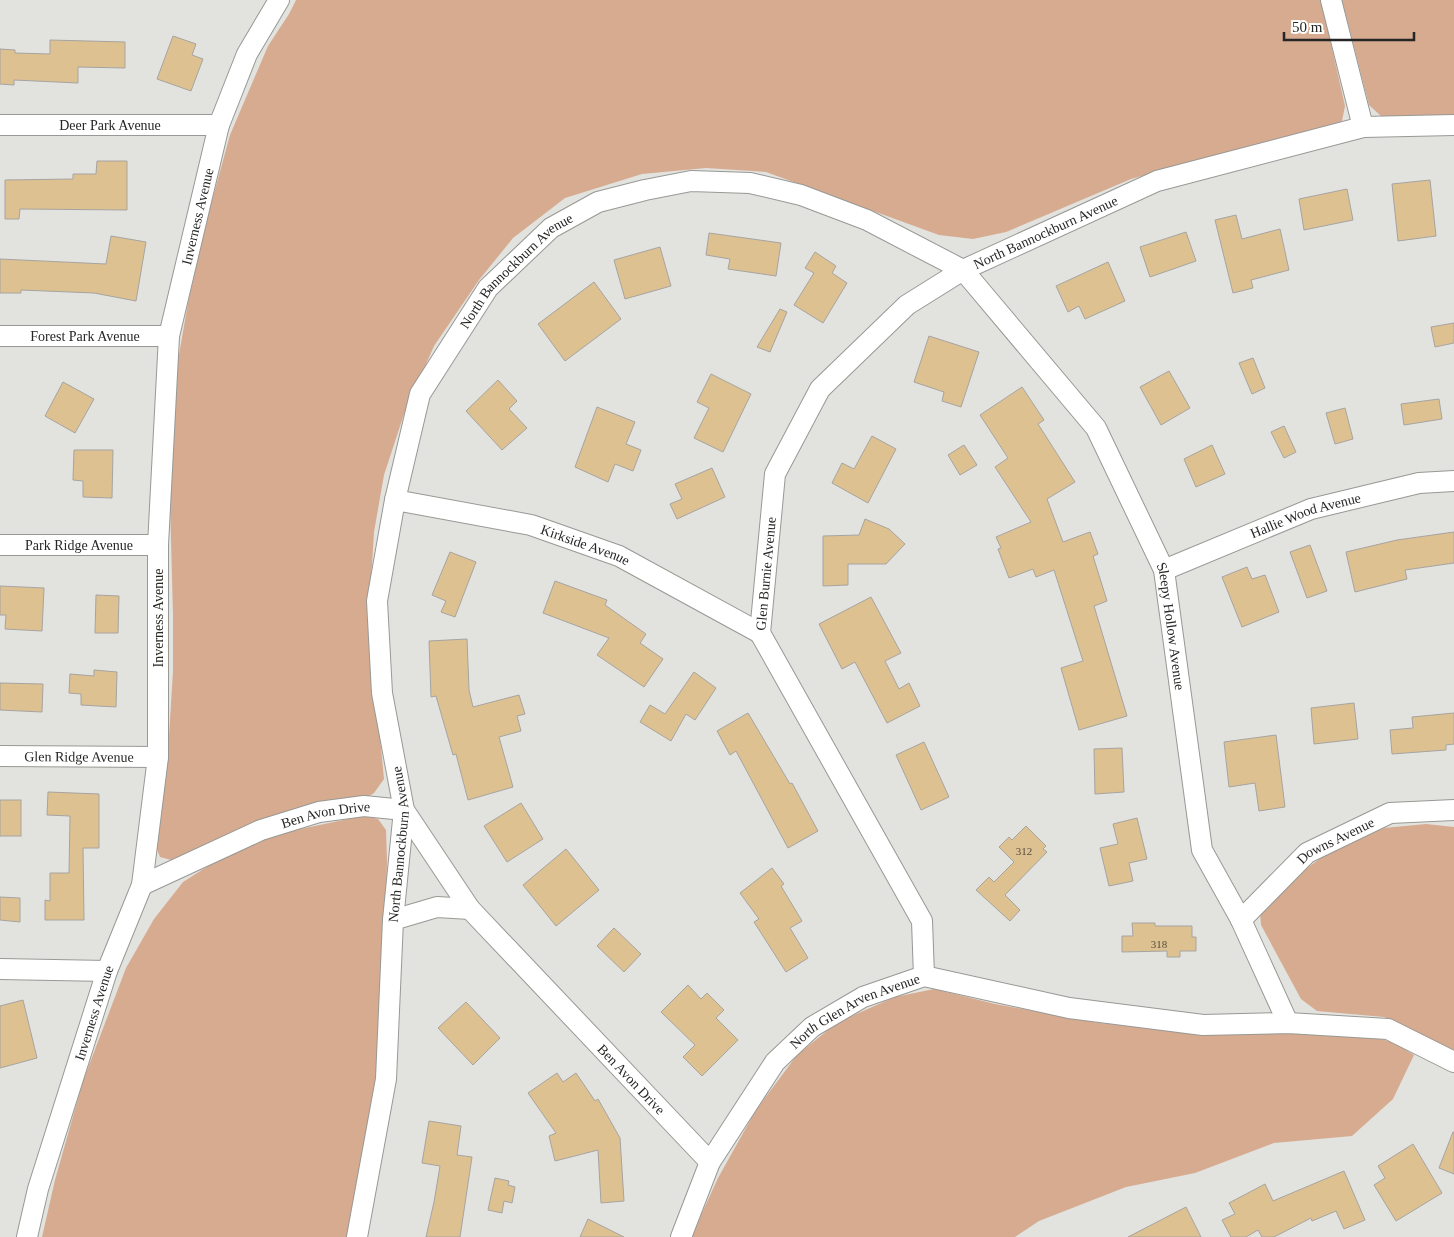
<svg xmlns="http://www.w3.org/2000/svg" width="1454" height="1237" font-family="'Times New Roman',serif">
	<rect width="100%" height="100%" fill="#e2e2df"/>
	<g fill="#d6ab90">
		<polygon points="296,0 1321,0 1345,106 1342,121 1319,130 1216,155 1131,179 1006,232 973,239 939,235 766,172 706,168 642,174 565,198 513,238 479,280 434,346 404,414 384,475 374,532 370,597 372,654 384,779 374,793 363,800 175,861 160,857 156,847 168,753 173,671 173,615 169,463 176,372 188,303 207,219 230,135 268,46 289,14"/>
		<polygon points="1342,0 1454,0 1454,115 1394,118 1381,116 1369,105"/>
		<polygon points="363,816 378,819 386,830 387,862 384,970 375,1094 347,1237 42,1237 55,1180 83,1081 126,968 154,919 183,882 221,858 276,834"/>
		<polygon points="1426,824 1454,827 1454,1050 1384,1017 1317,1011 1301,999 1261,925 1260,911 1292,879 1325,855 1384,828"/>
		<polygon points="934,989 995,1004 1099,1023 1220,1034 1337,1032 1363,1035 1393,1042 1414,1055 1393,1099 1352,1136 1274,1143 1195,1173 1126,1187 1039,1221 1015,1237 691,1237 718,1178 756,1110 797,1055 838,1022 895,997"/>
	</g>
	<g fill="#dec191" stroke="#a6a4a1">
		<polygon points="173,36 196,44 192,55 203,59 191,91 157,79"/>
		<polygon points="50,40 125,42 125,68 78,67 78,83 14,80 14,85 0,84 0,49 15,50 15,53 50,54"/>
		<polygon points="97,161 127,161 127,210 20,209 19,219 5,219 5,180 73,179 73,174 96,174"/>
		<polygon points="1430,180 1436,236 1398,241 1392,184"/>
		<polygon points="1347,189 1353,220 1304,230 1299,199"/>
		<polygon points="1236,215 1242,239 1280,229 1289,270 1251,280 1253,288 1233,293 1215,220"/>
		<polygon points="1186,232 1196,261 1150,277 1140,247"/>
		<polygon points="709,233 781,243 776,276 728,269 730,259 706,255"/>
		<polygon points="111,236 146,242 136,301 94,293 21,290 21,293 0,293 0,259 106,264"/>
		<polygon points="660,247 671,286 625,299 614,260"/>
		<polygon points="815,252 836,266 832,273 847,283 823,323 794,305 814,273 805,268"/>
		<polygon points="1108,262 1125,301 1085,319 1079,306 1068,312 1056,286"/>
		<polygon points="594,282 621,319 565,361 538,324"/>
		<polygon points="780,309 787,312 770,352 757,347"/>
		<polygon points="1454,323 1454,343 1435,347 1431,327"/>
		<polygon points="929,336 979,352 961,407 942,401 944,392 914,382"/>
		<polygon points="1253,358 1265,388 1252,394 1239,363"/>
		<polygon points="1169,371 1190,408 1161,425 1140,387"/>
		<polygon points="711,374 751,394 723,452 694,438 709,408 697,402"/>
		<polygon points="498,380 517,401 509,409 527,428 502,450 466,411"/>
		<polygon points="63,382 94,399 75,433 45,416"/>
		<polygon points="1022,387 1044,420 1038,424 1075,482 1047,499 1063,542 1090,532 1098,554 1093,556 1107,601 1094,606 1127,716 1079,730 1061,668 1083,661 1054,570 1036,577 1033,569 1009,578 998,549 1001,548 996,537 1031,522 995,467 1008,458 980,415"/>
		<polygon points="1439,399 1442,419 1404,425 1401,404"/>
		<polygon points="597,407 635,422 626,444 641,450 633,471 615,464 608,482 575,467"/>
		<polygon points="1345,408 1353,439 1335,444 1326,413"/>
		<polygon points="1284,426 1296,452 1284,458 1271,432"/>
		<polygon points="872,436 896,449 868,503 832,483 842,463 854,469"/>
		<polygon points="964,445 977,465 960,475 948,455"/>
		<polygon points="1212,445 1225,474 1196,487 1184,459"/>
		<polygon points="74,450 113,450 112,498 83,497 83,481 73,480"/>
		<polygon points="712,468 725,497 677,519 670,504 682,499 675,484"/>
		<polygon points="865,519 889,529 905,544 886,564 848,564 848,585 823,586 823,536 859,535"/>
		<polygon points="1454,532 1454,563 1405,570 1407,579 1355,592 1346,552 1397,540"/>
		<polygon points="1310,545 1327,591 1307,598 1290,552"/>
		<polygon points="450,552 476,562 455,617 441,612 446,601 432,595"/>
		<polygon points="1247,567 1252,579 1265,575 1279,612 1242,627 1222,577"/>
		<polygon points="555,581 607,600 605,605 646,634 640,643 663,659 644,687 597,655 609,638 543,613"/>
		<polygon points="0,586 44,588 42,631 5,629 6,615 0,615"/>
		<polygon points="96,595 119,596 118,633 95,633"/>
		<polygon points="871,597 901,653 885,661 899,689 909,683 920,706 887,723 855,662 842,669 819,624"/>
		<polygon points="467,639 469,690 473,707 519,695 525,714 517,716 521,731 499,737 513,787 468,800 456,754 453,755 436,696 431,697 429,641"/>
		<polygon points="94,670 117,672 116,707 81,705 81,694 69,693 70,674 94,676"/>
		<polygon points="694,672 716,688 695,720 686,714 671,741 640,722 650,705 665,714"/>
		<polygon points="0,683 43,684 42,712 0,710"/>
		<polygon points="1354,703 1358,739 1314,744 1311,708"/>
		<polygon points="748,713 790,784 792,783 818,831 788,848 736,751 730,755 717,731"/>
		<polygon points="1454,713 1454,744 1446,745 1446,750 1392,754 1390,730 1413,728 1412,717"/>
		<polygon points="1276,735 1285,807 1259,811 1255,783 1229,787 1224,742"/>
		<polygon points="924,742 949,797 921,810 896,755"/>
		<polygon points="1122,748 1124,792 1095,794 1094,749"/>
		<polygon points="48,792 99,794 99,848 83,848 84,920 45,920 45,900 50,901 50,873 69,873 70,816 47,815"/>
		<rect x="0" y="800" width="21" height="36"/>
		<polygon points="521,803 543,839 507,862 484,826"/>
		<polygon points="1137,818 1147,859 1129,863 1133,881 1109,886 1100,848 1118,844 1113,824"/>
		<polygon points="1026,826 1046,846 1043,849 1047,852 1005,895 1020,910 1010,921 976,890 989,877 994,882 1014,862 999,847 1009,837 1012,840"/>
		<polygon points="566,849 599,890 556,926 523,885"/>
		<polygon points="772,868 784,884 781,886 802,921 790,928 808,958 786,972 754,922 759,919 740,893"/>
		<polygon points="0,897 20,898 20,922 0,920"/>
		<polygon points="1132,923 1155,923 1155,926 1192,926 1192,937 1196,937 1196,951 1180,951 1180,957 1167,957 1167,951 1122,952 1122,936 1133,936"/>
		<polygon points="614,928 641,954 624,972 597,946"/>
		<polygon points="688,985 701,999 707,993 724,1010 716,1018 738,1040 702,1076 683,1057 695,1045 661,1012"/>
		<polygon points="23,1000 37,1058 0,1068 0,1006"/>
		<polygon points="466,1002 500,1038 473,1065 438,1028"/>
		<polygon points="557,1073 563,1082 576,1073 595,1101 598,1099 620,1138 624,1201 601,1203 598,1150 555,1161 549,1136 556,1133 528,1093"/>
		<polygon points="429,1121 461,1126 457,1155 472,1157 460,1237 426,1237 434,1202 440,1166 422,1163"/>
		<polygon points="1453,1132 1454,1132 1454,1174 1439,1168"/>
		<polygon points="1413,1144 1442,1193 1396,1221 1374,1185 1385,1178 1378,1166"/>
		<polygon points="1344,1171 1365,1220 1344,1229 1336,1211 1312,1221 1311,1218 1274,1237 1262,1237 1258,1230 1246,1237 1231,1237 1222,1220 1235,1214 1229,1203 1265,1184 1273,1201"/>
		<polygon points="495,1178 509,1181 508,1185 515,1187 512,1203 504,1201 502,1213 488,1210"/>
		<polygon points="1186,1207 1201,1237 1128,1237"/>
		<polygon points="588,1219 624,1237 580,1237"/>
	</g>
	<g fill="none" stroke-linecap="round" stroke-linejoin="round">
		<defs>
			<g id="street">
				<polyline points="1331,0 1363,127"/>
				<path id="s1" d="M0,125h219"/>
				<path id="s2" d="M0,336h169"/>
				<path id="s3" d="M395,500l136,25 88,31 141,77"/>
				<path id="s4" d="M0,545h158"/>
				<path id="s5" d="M1164,570l147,-61 108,-26 35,-2"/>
				<path id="s6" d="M0,756l158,1"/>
				<path id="s7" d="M142,885l119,-55 58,-18 45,-6 40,4 66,99 240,253"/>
				<polyline points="393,920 437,907 470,909"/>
				<path id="s8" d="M1241,920l66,-67 83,-40 64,-3"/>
				<polyline points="0,969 107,971"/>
				<path id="s9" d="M924,976l-2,-55 -162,-288 15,-159 45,-85 87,-84 56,-35 133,158 68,142 38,280 39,70 47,103"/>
				<path id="s10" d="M27,1237l11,-48 69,-218 35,-86 16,-128v-212l11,-209 50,-211 28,-71 32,-54"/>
				<path id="s11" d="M357,1237l29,-158 7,-159 11,-110 -22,-117 -5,-92 18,-101 25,-106 68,-106 63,-60 47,-26 47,-12 46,-9 59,2 51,12 66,25 96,50 194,-89 206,-54 91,-2"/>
				<path id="s12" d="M681,1237l29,-75 65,-100 37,-35 51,-30 61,-21 145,32 134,17 85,-2 100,6 66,33"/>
			</g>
		</defs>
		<use href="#street" stroke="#989895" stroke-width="22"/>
		<use href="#street" stroke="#fff" stroke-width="20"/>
	</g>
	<g text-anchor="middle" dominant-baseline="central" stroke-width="4" stroke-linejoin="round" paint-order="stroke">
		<g font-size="11" fill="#544d40">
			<text x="1024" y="851">312</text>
			<text x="1159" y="944">318</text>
		</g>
		<g font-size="14" fill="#262625" stroke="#fffffe">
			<text stroke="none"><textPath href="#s1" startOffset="110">Deer Park Avenue</textPath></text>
			<text stroke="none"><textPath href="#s10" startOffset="1044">Inverness Avenue</textPath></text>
			<text stroke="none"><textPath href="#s11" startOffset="1596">North Bannockburn Avenue</textPath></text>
			<text stroke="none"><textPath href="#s11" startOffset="1011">North Bannockburn Avenue</textPath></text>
			<text stroke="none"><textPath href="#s2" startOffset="85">Forest Park Avenue</textPath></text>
			<text stroke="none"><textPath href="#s5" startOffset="152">Hallie Wood Avenue</textPath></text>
			<text stroke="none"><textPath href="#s4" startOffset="79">Park Ridge Avenue</textPath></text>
			<text stroke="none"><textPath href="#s3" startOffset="196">Kirkside Avenue</textPath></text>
			<text stroke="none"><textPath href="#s9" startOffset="445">Glen Burnie Avenue</textPath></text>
			<text transform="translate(158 618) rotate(-90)">Inverness Avenue</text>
			<text stroke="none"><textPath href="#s9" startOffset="1249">Sleepy Hollow Avenue</textPath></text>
			<text stroke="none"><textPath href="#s6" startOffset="79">Glen Ridge Avenue</textPath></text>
			<text stroke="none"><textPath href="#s7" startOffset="198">Ben Avon Drive</textPath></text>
			<text stroke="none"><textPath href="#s8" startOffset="125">Downs Avenue</textPath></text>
			<text stroke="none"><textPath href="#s11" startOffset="396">North Bannockburn Avenue</textPath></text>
			<text stroke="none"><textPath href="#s10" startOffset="234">Inverness Avenue</textPath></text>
			<text stroke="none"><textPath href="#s12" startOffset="296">North Glen Arven Avenue</textPath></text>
			<text stroke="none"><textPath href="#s7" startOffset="631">Ben Avon Drive</textPath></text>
		</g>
	</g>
	<path d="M1284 32v8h130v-8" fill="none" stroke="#262625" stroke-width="2.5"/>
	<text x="1292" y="32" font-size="15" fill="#262625" stroke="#fffffe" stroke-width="4" paint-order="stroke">50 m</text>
</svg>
